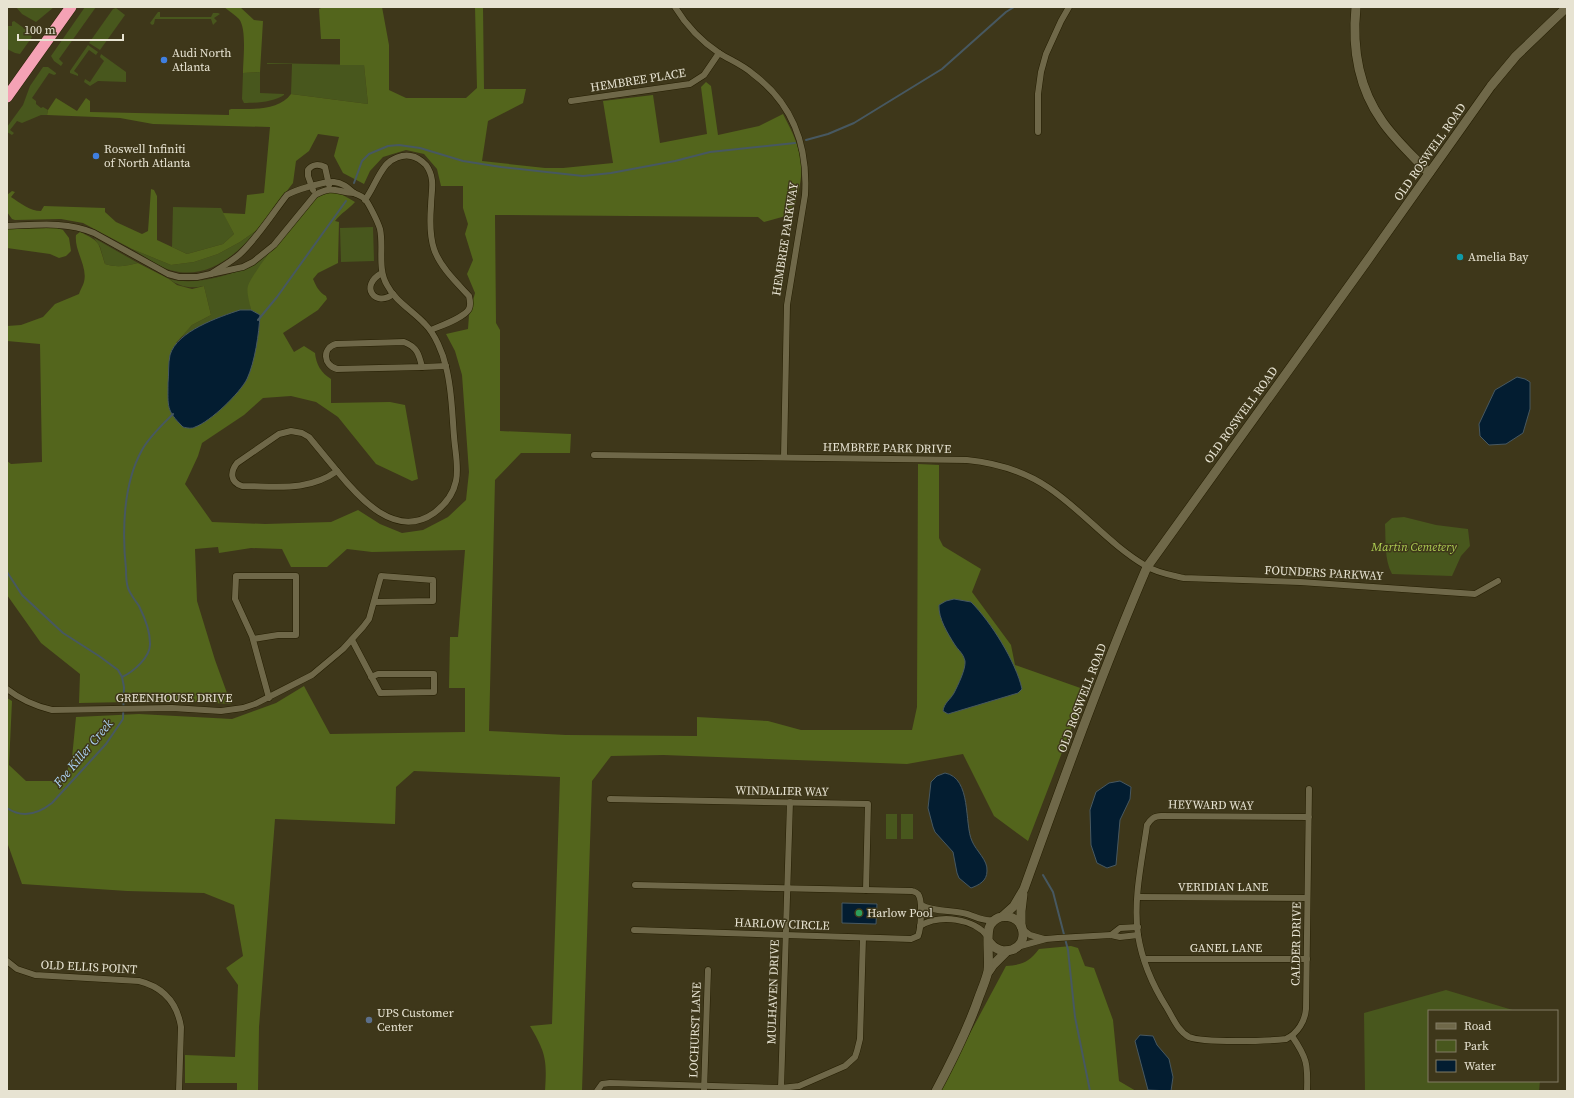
<svg xmlns="http://www.w3.org/2000/svg" width="1574" height="1098" font-family="'Source Serif 4',serif">
	<rect width="100%" height="100%" fill="#3e371a"/>
	<g fill="#48571d">
		<polygon points="16,7 54,7 36,22 22,14"/>
		<polygon points="85,7 96,7 59,59 63,63 61,66 54,61 51,56"/>
		<polygon points="116,8 125,15 100,50 89,43 113,9"/>
		<polygon points="158,12 160,12 160,17 211,17 213,13 218,13 220,14 214,18 217,21 213,25 211,19 155,19 154,24 152,25 150,23"/>
		<polygon points="14,21 28,31 32,37 20,54 15,53 7,49 7,26 12,26 12,22"/>
		<polygon points="88,45 98,52 96,55 89,50 74,71 78,74 78,76 70,73 70,71"/>
		<polygon points="101,54 126,72 126,82 98,81 90,86 84,82 85,79 90,82 104,61 100,57"/>
		<polygon points="267,63 364,65 368,104 291,94 292,64 267,64"/>
		<polygon points="43,67 48,67 56,73 56,74 54,75 49,73 32,98 36,101 36,104 41,108 43,107 48,110 47,115 41,115 22,123 17,121 10,130 14,133 12,135 7,132 7,127 23,105 30,86"/>
		<path d="M260,72v21l24,1v1c-10,7 -28,8 -40,8l-2,-4 1,-26z"/>
		<polygon points="173,207 221,208 234,234 223,244 187,254 172,247"/>
		<polygon points="373,227 374,261 341,262 340,228"/>
		<path d="M257,230c-24,30 -59,56 -99,35 -9,-5 -17,-11 -26,-16l39,16 23,-3 24,-8 22,-12z"/>
		<path d="M94,238l44,25c-12,3 -21,5 -33,1l-5,-17z"/>
		<path d="M269,252l-21,35 3,23c-25,0 -49,16 -70,27l11,-12 19,-10 -7,-29c-14,3 -24,1 -35,-7 23,6 52,-1 74,-10 9,-4 18,-12 26,-17z"/>
		<path d="M1404,517l32,8 32,4 2,17 -9,10 -9,20 -60,-2c-8,-15 -6,-33 -7,-50l7,-6z"/>
		<rect x="886" y="814" width="11" height="25"/>
		<rect x="901" y="814" width="12" height="25"/>
		<polygon points="1446,990 1516,1011 1429,1011 1429,1081 1540,1081 1539,1091 1365,1091 1364,1013"/>
	</g>
	<g fill="#53651c">
		<path d="M224,7h16l14,13 9,1 -3,51 -17,1c0,-13 4,-44 -4,-54 -4,-4 -10,-8 -15,-12z"/>
		<path d="M323,7h59l7,38v45l17,8h60l11,-10 -2,-81h8l1,82h42l-3,14 -35,18 -6,40 63,7h18l50,-5 -10,-62 50,-6 7,48 47,-9 -6,-47 5,-5 5,4 7,49 41,-9 24,-12c10,19 21,40 18,63 -1,12 -6,25 -8,37l-29,8 -6,-5 -263,-2 1,108 4,7v101l71,3 -1,19h-49l-26,27 -6,251 77,4 131,1v-19l71,4 33,9h111l5,-23 1,-243 21,1v73l4,8 38,23 -9,23 39,53 4,20 71,25 -58,151 -34,-25 -31,-62 -56,10 -244,-9 -52,1 -19,25 -10,310h-37c2,-31 1,-38 -15,-65l22,-2 8,-247 -146,-6 -18,16 -1,37 -120,-5 -16,208 -1,64h-21v-8h-52v-28l50,2 3,-72 -12,-17 17,-12 -9,-51 -30,-12 -77,-2 -105,-7 -15,-42v-144l5,3 -3,64 17,16h37l9,-23 4,-41 63,-3 93,5 44,-16 28,-17 26,48 135,-2v-44h-16l1,-51h8l7,-87 -93,2 -25,-3 -20,18h-36l-9,-18 -31,-1 -32,5 -1,-6 -23,2 2,52 18,59 16,44 -51,-3 -101,2 1,-29 -39,-31 -34,-48v-134l4,3 31,-2 -2,-118 -33,-3v-15l14,-1 22,-8 12,-13 24,-10c1,-4 4,-8 5,-12 4,-16 -10,-31 -8,-47l4,-3c22,10 18,11 25,32 12,4 21,2 33,-1l31,16 8,6 15,4 12,-3 7,29 -19,10 -16,18 18,85 24,-16 29,-34 12,-48 1,-15 -9,-5c-1,-6 -5,-18 -3,-24 5,-15 62,-90 76,-94 11,-3 22,5 31,10 -6,7 -14,11 -20,19l4,1 -1,41 -20,10 -5,6c3,7 6,13 13,17l1,3 -9,11 -35,23 11,19 10,-6 11,7c1,11 6,20 16,26v24l59,-1 15,3 13,74 -6,2 -36,-17 -38,-47 -22,-15 -25,-6 -28,2 -19,17 -42,28 -4,13 -13,28 27,38 53,2 66,-2 27,-12 22,14 22,9 21,-3 25,-13 18,-17 3,-28 -7,-97 -7,-24 -9,-17 22,-5 1,-14 6,-22 -8,-19 6,-14 -8,-26 3,-10 -5,-16v-22h-22l-4,-17 -13,-15 -18,-4 -23,7 -13,14 -6,13 -21,-11 -9,-17 5,-19 -21,-3 -9,17 -13,10 -3,22 -36,47 -17,12 -22,12 -24,8 -23,3 -39,-16 -49,-26 -22,-4 -46,1 -3,-1 -5,-7v-17l5,-4 3,1 -4,5c9,6 19,14 30,14l3,-5 61,2v4l11,10 26,12 6,-3 3,-42 3,1 3,6v44l30,14 36,-10 11,-10 -11,-21 22,1 2,-19 17,-2 6,-66 -117,-3 -33,-6 -73,-3 1,-5 8,-12 21,13 9,-13 4,3v11l139,3v-5l2,-1c20,0 48,2 60,-15l77,10 -4,-39h-24v-26h-19l-2,-30z"/>
		<polygon points="57,228 63,230 69,238 71,251 66,256 59,258 50,254 7,248 7,229"/>
		<path d="M1071,946l7,2 7,18 9,2 19,52 6,61 17,10h-197l67,-125c16,-1 23,-4 33,-17z"/>
	</g>
	<g fill="#031d31" stroke="#475861">
		<path d="M240,310h11l9,5c-1,18 -5,47 -13,64 -7,14 -37,43 -52,48 -3,2 -8,1 -12,0 -17,-17 -15,-20 -15,-44 1,-9 0,-19 2,-28 7,-24 49,-38 70,-45z"/>
		<polygon points="1517,377 1525,379 1530,382 1530,409 1523,433 1506,444 1489,445 1480,436 1479,424 1495,390"/>
		<path d="M954,599l17,3c20,20 45,60 51,87l-4,4 -70,21 -5,-3c1,-8 7,-11 11,-18 4,-8 12,-24 11,-32 -2,-8 -6,-10 -10,-16 -7,-11 -17,-27 -16,-40l7,-4z"/>
		<path d="M945,773c27,5 19,51 27,68 4,10 16,19 15,30 0,10 -8,14 -16,17l-12,-10 -2,-5 -4,-21 -18,-20 -2,-5 -5,-19 3,-26 6,-6z"/>
		<polygon points="1120,781 1131,787 1130,799 1120,820 1116,865 1107,868 1097,863 1091,845 1090,810 1096,792 1109,783"/>
		<polygon points="842,903 877,904 876,924 842,923"/>
		<polygon points="1140,1035 1153,1036 1157,1045 1169,1059 1173,1077 1171,1091 1148,1090 1135,1041"/>
	</g>
	<g fill="none" stroke-linecap="round" stroke-linejoin="round">
		<g stroke="#475861" stroke-width="2">
			<polyline points="806,140 828,134 854,123 942,69 1006,12 1014,7"/>
			<polyline points="354,183 362,161 369,154 388,146 399,145 420,148 463,161 501,167 583,176 611,173 675,161 710,152 795,143"/>
			<polyline points="258,320 277,297 346,201"/>
			<path d="M7,572l15,23 41,38 36,23 19,14 4,7 2,10 -1,32 -17,25 -54,59c-14,11 -29,16 -45,5"/>
			<path d="M122,677c11,-5 29,-20 28,-34 0,-11 -6,-27 -11,-37 -4,-6 -9,-12 -11,-18 -2,-6 -2,-13 -2,-19 -4,-37 -3,-85 16,-119 7,-13 20,-25 31,-36"/>
			<polyline points="1043,875 1053,892 1068,950 1075,1017 1090,1091"/>
		</g>
		<defs>
			<g id="street">
				<path d="M675,7c11,18 26,34 44,46 11,7 24,12 34,21 40,30 55,72 52,121l-18,110 -3,152"/>
				<polyline points="571,101 690,84 704,75 719,53"/>
				<polyline points="1038,132 1038,94 1041,72 1046,54 1061,21 1069,7"/>
				<path d="M313,190l-5,-14v-6c4,-6 11,-6 17,-3l4,18"/>
				<path d="M365,200c8,-11 12,-24 21,-35 5,-6 16,-11 25,-9 6,1 10,4 15,9 10,14 5,26 5,41 -1,13 -1,31 3,43 6,18 23,34 35,47 1,4 2,9 0,13 -5,9 -29,17 -38,21"/>
				<path d="M7,226c30,-1 59,-5 87,7l74,41 11,3h18l46,-10 10,-5 21,-17 41,-50c18,-10 21,-3 39,-2"/>
				<path d="M382,273c-24,13 -6,35 11,21"/>
				<path d="M211,274c10,-7 20,-12 29,-20 18,-17 32,-40 47,-59 8,-5 38,-14 47,-13 9,1 13,5 20,11 4,2 8,3 11,6 4,5 13,23 15,30 4,18 -3,39 7,56 8,16 26,26 38,39 10,10 18,29 21,43 6,22 6,46 8,69 1,15 5,31 2,45 -3,14 -11,24 -22,32 -38,27 -75,-15 -97,-42"/>
				<path d="M404,342c13,5 15,12 18,25l-85,2c-14,-4 -15,-21 -1,-25z"/>
				<polyline points="422,367 446,366"/>
				<path d="M291,431l11,2 7,4 28,34c-29,21 -61,15 -95,15 -12,-4 -12,-14 -5,-23l42,-29z"/>
				<path d="M594,455l373,5c30,3 57,11 82,28 34,23 61,57 97,78 11,7 25,9 38,12l116,4 175,12 23,-13"/>
				<polyline points="253,639 278,635 296,635 296,576 236,576 235,599 252,636 269,698"/>
				<polyline points="352,640 380,693 434,692 434,674 378,674 371,677"/>
				<path d="M7,689c14,11 28,17 45,21l120,-2 49,3 22,-3 12,-4 57,-29 31,-26 20,-22 6,-8 12,-43 52,4v21l-59,1"/>
				<polyline points="610,799 868,804 866,890"/>
				<path d="M1309,817l-148,-1c-7,0 -10,3 -14,9 -5,36 -14,74 -9,110 4,26 15,51 29,73 6,10 11,23 22,29 13,6 80,4 97,2 12,-6 19,-18 20,-30l3,-220"/>
				<polyline points="1138,897 1307,898"/>
				<path d="M921,905c13,7 28,5 42,8 11,2 19,9 30,7"/>
				<path d="M920,926c20,-12 54,-8 68,11"/>
				<polyline points="1022,929 1030,935 1044,939"/>
				<path d="M634,930l277,9 7,-3c3,-7 5,-36 0,-42 -2,-2 -3,-2 -6,-3l-277,-6"/>
				<polyline points="1111,935 1120,928 1138,927"/>
				<polyline points="1017,947 1046,939 1058,938 1111,935 1120,937 1138,935"/>
				<polyline points="1144,959 1307,959"/>
				<path d="M7,961l10,8 18,6 104,6c24,6 38,21 42,46l-2,64"/>
				<path d="M1292,1036c15,22 16,28 15,55"/>
				<polyline points="597,1091 602,1084 610,1083 781,1088 790,802"/>
				<polyline points="704,1091 708,970"/>
				<polyline points="781,1091 781,1088 799,1086 845,1066 855,1057 857,1051 860,1039 863,938"/>
			</g>
			<g id="secondary">
				<path d="M1356,7c-4,40 2,80 26,114 13,19 31,35 47,52"/>
				<path d="M1003,916l11,-10 10,-17c39,-108 78,-217 123,-322l220,-306 124,-175 25,-30 51,-49"/>
				<polyline points="1021,926 1021,911 1023,894"/>
				<polyline points="989,971 993,965 1007,951"/>
				<path d="M936,1091c16,-30 32,-62 43,-94 3,-8 7,-17 9,-26 2,-12 -3,-40 3,-47 8,-12 27,-9 31,4 7,22 -22,32 -34,12"/>
			</g>
			<polyline id="highway" points="7,97 71,7"/>
		</defs>
		<use href="#street" stroke="#251e02" stroke-width="7"/>
		<use href="#secondary" stroke="#251e02" stroke-width="10"/>
		<use href="#highway" stroke="#251e02" stroke-width="12"/>
		<use href="#street" stroke="#6f6849" stroke-width="6"/>
		<use href="#secondary" stroke="#6f6849" stroke-width="9"/>
		<use href="#highway" stroke="#f5a2b5" stroke-width="11"/>
	</g>
	<g fill="#3f7fe0" stroke="#3e371a" stroke-width="1.5">
		<circle cx="164" cy="60" r="4"/>
		<circle cx="96" cy="156" r="4"/>
	</g>
	<circle fill="#0f9aa8" stroke="#3e371a" stroke-width="1.5" cx="1460" cy="257" r="4"/>
	<circle fill="#2e9e5b" stroke="#3e371a" stroke-width="1.5" cx="859" cy="913" r="4"/>
	<circle fill="#5c6f8a" stroke="#3e371a" stroke-width="1.5" cx="369" cy="1020" r="4"/>
	<g text-anchor="middle" dominant-baseline="central" stroke-width="3" stroke-linejoin="round" paint-order="stroke">
		<g font-size="12" fill="#e7e3d2" stroke="#3e371a" text-anchor="start">
			<text x="172" y="53">Audi North<tspan x="172" dy="14">Atlanta</tspan></text>
			<text x="104" y="149">Roswell Infiniti<tspan x="104" dy="14">of North Atlanta</tspan></text>
			<text x="1468" y="257">Amelia Bay</text>
			<text x="867" y="913">Harlow Pool</text>
			<text x="377" y="1013">UPS Customer<tspan x="377" dy="14">Center</tspan></text>
		</g>
		<g font-size="12" fill="#e7e3d2" stroke="#3e371a">
			<text transform="translate(638 80) rotate(-9)">HEMBREE PLACE</text>
			<text transform="translate(1430 152) rotate(-55)">OLD ROSWELL ROAD</text>
			<text transform="translate(785 239) rotate(-81)">HEMBREE PARKWAY</text>
			<text transform="translate(1241 415) rotate(-54)">OLD ROSWELL ROAD</text>
			<text transform="translate(887 448) rotate(1)">HEMBREE PARK DRIVE</text>
			<text transform="translate(1324 573) rotate(3)">FOUNDERS PARKWAY</text>
			<text x="174" y="698">GREENHOUSE DRIVE</text>
			<text transform="translate(1082 698) rotate(-69)">OLD ROSWELL ROAD</text>
			<text transform="translate(782 791) rotate(1)">WINDALIER WAY</text>
			<text transform="translate(1211 805) rotate(1)">HEYWARD WAY</text>
			<text x="1223" y="887">VERIDIAN LANE</text>
			<text transform="translate(782 924) rotate(2)">HARLOW CIRCLE</text>
			<text transform="translate(1296 944) rotate(-89)">CALDER DRIVE</text>
			<text x="1226" y="948">GANEL LANE</text>
			<text transform="translate(89 967) rotate(3)">OLD ELLIS POINT</text>
			<text transform="translate(773 992) rotate(-88)">MULHAVEN DRIVE</text>
			<text transform="translate(695 1030) rotate(-88)">LOCHURST LANE</text>
		</g>
		<g font-size="12" font-style="italic" fill="#aece52" stroke="#3e371a">
			<text x="1414" y="547">Martin Cemetery</text>
		</g>
		<g font-size="13" font-style="italic" fill="#acd3f3" stroke="#3e371a">
			<text transform="translate(83 753) rotate(-50)">Foe Killer Creek</text>
		</g>
	</g>
	<rect width="1574" height="1098" fill="none" stroke="#e7e3d2" stroke-width="16"/>
	<rect x="1428" y="1010" width="130" height="72" fill="#3e371a" stroke="#827c64"/>
	<rect x="1436" y="1023" width="20" height="6" fill="#6f6849" stroke="#827c64"/>
	<text x="1464" y="1030" font-size="12" fill="#e7e3d2">Road</text>
	<rect x="1436" y="1040" width="20" height="12" fill="#48571d" stroke="#827c64"/>
	<text x="1464" y="1050" font-size="12" fill="#e7e3d2">Park</text>
	<rect x="1436" y="1060" width="20" height="12" fill="#031d31" stroke="#827c64"/>
	<text x="1464" y="1070" font-size="12" fill="#e7e3d2">Water</text>
	<path d="M18 34v6h105v-6" fill="none" stroke="#e7e3d2" stroke-width="2"/>
	<text x="24" y="34" font-size="12" fill="#e7e3d2" stroke="#3e371a" stroke-width="3" paint-order="stroke">100 m</text>
</svg>
